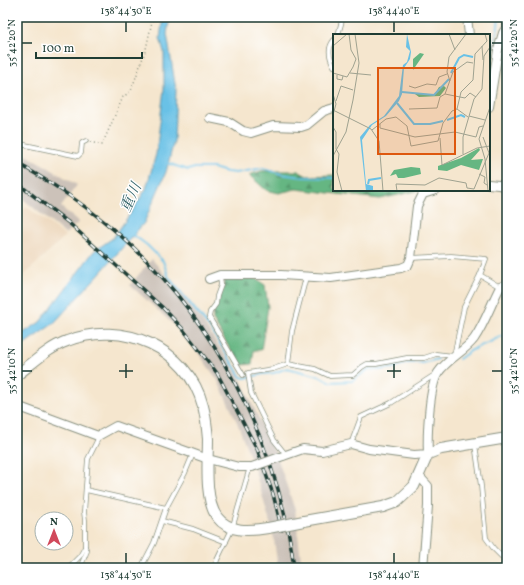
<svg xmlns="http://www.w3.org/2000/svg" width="524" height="585" font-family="Vollkorn,'Noto Serif JP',serif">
	<defs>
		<pattern id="forest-firs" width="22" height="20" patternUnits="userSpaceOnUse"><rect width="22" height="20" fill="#65b682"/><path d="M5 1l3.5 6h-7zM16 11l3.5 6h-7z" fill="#53956b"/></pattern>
	</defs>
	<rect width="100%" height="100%" fill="#fff"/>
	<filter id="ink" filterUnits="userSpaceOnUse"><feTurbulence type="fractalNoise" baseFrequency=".025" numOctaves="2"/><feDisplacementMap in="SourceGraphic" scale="8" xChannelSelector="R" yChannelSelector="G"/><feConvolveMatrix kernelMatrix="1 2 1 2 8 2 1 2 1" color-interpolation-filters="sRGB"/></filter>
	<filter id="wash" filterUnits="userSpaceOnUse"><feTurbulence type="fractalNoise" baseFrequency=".012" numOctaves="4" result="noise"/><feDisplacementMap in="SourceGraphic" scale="16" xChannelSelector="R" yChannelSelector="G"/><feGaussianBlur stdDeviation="0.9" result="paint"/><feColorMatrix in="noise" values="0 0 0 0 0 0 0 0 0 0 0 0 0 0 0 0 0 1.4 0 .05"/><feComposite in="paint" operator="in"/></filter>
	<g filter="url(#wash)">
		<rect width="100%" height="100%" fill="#f5e6ce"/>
		<polygon fill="#edd7bb" points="27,207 65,236 17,282 17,209 20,212"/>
		<g fill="#ccc2b9">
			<polygon points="17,150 44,165 77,185 61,207 79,222 65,234 17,194"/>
			<polygon points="152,259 202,321 241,380 277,457 295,510 302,568 278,568 273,533 253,464 237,422 217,379 193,346 174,325 130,285"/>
		</g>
		<g fill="url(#forest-firs)" stroke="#427a5b">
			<polygon points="262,171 298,171 307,176 334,175 334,190 420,190 380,199 296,189 279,193 266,190 249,175"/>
			<polygon points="226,278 254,278 265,285 268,307 261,350 254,350 252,364 242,365 237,361 213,320 213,315"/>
		</g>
		<polygon fill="#69c1e6" stroke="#447f8d" points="163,17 170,17 167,34 176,90 174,141 166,172 144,223 101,272 53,324 17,349 17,337 40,322 94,251 113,238 130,214 146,189 156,154 164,89 164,52 160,38"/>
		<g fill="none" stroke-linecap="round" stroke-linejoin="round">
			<g stroke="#69c1e6" stroke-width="2">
				<path d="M489,61c5,-15 9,-28 10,-44"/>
				<polyline points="167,163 188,170 195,168 213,168 227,172 236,173 263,168 281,174 302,177 334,178"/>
				<polyline points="132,234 147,245 163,261 169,278 210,328 241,377 245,378 263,374 274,373 287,368 319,376 330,382 352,381 369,369 377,370 393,368 408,363 423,363 438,359"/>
				<path d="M459,359c11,-9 18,-12 31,-17 6,-3 10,-6 17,-7"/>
			</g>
		</g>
	</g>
	<g filter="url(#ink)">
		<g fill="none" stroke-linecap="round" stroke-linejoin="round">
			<defs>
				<g id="service">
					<polyline points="338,35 343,17"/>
					<path d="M334,40c-7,8 -5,17 0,26"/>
					<polyline points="17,145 25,145 78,156 81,153 82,143 86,141"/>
					<polyline points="411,258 451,256 486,259 480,275 500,287"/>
					<polyline points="220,275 221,285 217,296 216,304 210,312 209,317 243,375"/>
					<polyline points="288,364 292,331 306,277"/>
					<polyline points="351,444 361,417 391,403 436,374"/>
					<polyline points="475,444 481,486 486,538 494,549 507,562"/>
					<polyline points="286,455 274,440 251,393 248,373 273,369 288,364 315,369 330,376 353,375 362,367 367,364 376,364 407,358 424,358 436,354 454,356 464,307 480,275"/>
					<polyline points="86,490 166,508"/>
					<polyline points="162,521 193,529 226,542"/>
					<polyline points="68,568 80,556 85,547"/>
					<polyline points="80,568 87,551 85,547 85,520 84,512 88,459 97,441 98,436"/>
					<polyline points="141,568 154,543 166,508 185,473 193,454"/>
					<polyline points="215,568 217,560 232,529 250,467"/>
				</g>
				<g id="minor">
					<polyline points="467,17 469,35"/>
					<polyline points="489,107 498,50 503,33 507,26"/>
					<polyline points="210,118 229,122 243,131 251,133 273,126 301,127 307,125 324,111 334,108"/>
					<polyline points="489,184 507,186"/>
					<polyline points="209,279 220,275 281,275 331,278 401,268 408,265 411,258 417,206 423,194 436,190"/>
					<polyline points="17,406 98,436 116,426 208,459 239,467 252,467"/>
					<path d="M283,456l20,-7 19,2 29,-7 18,5 45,6 14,-1c-1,-18 1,-67 10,-81 9,-14 26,-21 36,-34 11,-16 17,-35 26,-52l7,-3"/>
					<polyline points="418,475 428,486 428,506 423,568"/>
				</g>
				<g id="tertiary">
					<path d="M17,375c16,-12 31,-27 50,-34 55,-22 121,7 136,65 3,11 4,22 5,33 0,22 -4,60 9,78 12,16 33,14 51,11"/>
					<polyline points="304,521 383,507 397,502 414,486 428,454 441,449 507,438"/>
				</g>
			</defs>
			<use href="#service" stroke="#8a9281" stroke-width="5.5"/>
			<use href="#minor" stroke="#8a9281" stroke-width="10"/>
			<use href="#tertiary" stroke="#8a9281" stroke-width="12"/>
			<polyline stroke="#8a9281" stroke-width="1.5" stroke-dasharray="1 3" stroke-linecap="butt" points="90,142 102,145 123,97 131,91 146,49 153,17"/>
			<use href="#service" stroke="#fff" stroke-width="4"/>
			<use href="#minor" stroke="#fff" stroke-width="8"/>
			<use href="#tertiary" stroke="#fff" stroke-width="10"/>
			<defs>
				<g id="rail">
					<path d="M17,163c48,27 94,60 132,100 77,80 132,195 145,305"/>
					<polyline points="17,183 69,223 162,307 182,328 217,373 257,449 273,494 282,530"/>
				</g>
			</defs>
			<use href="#rail" stroke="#1f3d34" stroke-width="3.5"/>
			<use href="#rail" stroke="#fff" stroke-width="2" stroke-dasharray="6" stroke-linecap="butt"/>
			<defs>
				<polyline id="minor-bridge" points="252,467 283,456"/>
				<polyline id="tertiary-bridge" points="268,528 304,521"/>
			</defs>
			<use href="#minor-bridge" stroke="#8a9281" stroke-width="10" stroke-linecap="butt"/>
			<use href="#tertiary-bridge" stroke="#8a9281" stroke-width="12" stroke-linecap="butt"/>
			<use href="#minor-bridge" stroke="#fff" stroke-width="8"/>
			<use href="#tertiary-bridge" stroke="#fff" stroke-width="10"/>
		</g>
	</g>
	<path fill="none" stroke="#1f3d34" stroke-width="1.5" d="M126,22v10M394,22v10M22,43h10M492,43h10M126,364v14M394,364v14M22,371h10M119,371h14M387,371h14M492,371h10M126,553v10M394,553v10"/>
	<g text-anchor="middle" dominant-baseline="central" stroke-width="3" stroke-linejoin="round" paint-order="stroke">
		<g font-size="15" font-style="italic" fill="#356569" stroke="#fff">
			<text transform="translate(132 198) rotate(-66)">重川</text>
		</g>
	</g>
	<g transform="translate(333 34)">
		<rect width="157" height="157" fill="#f5e6ce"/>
		<path d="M87,19l4,1 -11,16v-11zM111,52l2,2 -6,8 -21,1 -4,-3h20l4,-7zM146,114l1,2 -9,10 12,-1 -4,11 -18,-5 -14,6 -9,-1v-4l23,-8zM78,133l9,1 1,6 -17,4h-6l-2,-4 -6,2 4,-6z" fill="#65b682"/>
		<path d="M74,0l4,18 -1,7 -6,9 -2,26 -3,7 -13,15 -14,9 -10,15 4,44 7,2v5h-7l-6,-54 10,-12 14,-9 15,-20 4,-31 4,-3 3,-11 -4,-4z" fill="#69c1e6"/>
		<path fill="none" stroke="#69c1e6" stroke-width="2" d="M118,39l8,-15 5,-3 9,2M69,58l32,3 15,-16M64,69l17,21h16l13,-3M114,86l14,-5 4,2M35,150l1,-4 12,-2"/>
		<path fill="none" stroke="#9fa290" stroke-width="1" d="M116,0l6,16M0,12l14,-12M149,12l1,14M140,29l-6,-1 -14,10 -8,22 20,4 5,-5 6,4M0,39l14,4 6,-10 3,-8 -5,-9 -2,-16M17,39l21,2M4,41v4l5,1 1,-4M117,47l-3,-9 2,-15 17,-23M76,52l6,2 12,-4 9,1 3,-8 8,-3M0,60l3,10 -3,11M3,67l5,-15 12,4M76,75l28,-1 3,-11 5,-3M124,75l11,8M0,76l38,19 8,12 4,50M136,82l16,4M47,90v4l35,9 40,-5 21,5 3,-10 4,-1M0,93l3,5v17l3,5 -2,18 5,19M39,96l14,-11 10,-2 11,9 4,20 27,-5 5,-18 9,-12 5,-2 4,-17 12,-12 2,-26 12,-13 -2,-7M107,104l2,27 35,-17 13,-2M130,120v-17l11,-38 8,-10 2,-33 6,-9M0,122l13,-24 7,-32 6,-37 -4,-29M146,140l6,3 -1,6 3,2M141,155l15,-36 -6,-16M64,157l-1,-7 29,1 14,-7 27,5 1,5 7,1M155,157l-3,-32 -6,-20 11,-32"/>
		<path fill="#de580e" fill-opacity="0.15" stroke="#de580e" stroke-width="2" d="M45,34h77v86h-77z"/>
		<rect width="157" height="157" fill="none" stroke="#1f3d34" stroke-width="2"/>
	</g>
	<rect width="524" height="585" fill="none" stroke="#fff" stroke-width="44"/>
	<g transform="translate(54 531)"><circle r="19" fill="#ffffff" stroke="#a5b1ae"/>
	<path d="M0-3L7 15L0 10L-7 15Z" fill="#d1495b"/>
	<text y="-6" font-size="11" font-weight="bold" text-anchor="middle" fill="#1f3d34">N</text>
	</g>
	<path d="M36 52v6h106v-6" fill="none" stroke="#1f3d34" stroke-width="2"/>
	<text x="42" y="52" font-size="12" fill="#1f3d34" stroke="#ffffff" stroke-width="3" paint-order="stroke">100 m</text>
	<rect x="22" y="22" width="480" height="541" fill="none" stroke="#1f3d34" stroke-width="1.5"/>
	<g font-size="10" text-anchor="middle" fill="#1f3d34">
		<text x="126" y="14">138°44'30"E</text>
		<text x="394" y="14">138°44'40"E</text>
		<text transform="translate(11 43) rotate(-90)" y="4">35°42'20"N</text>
		<text transform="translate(513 43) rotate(-90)" y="4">35°42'20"N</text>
		<text transform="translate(11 371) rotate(-90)" y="4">35°42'10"N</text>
		<text transform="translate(513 371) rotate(-90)" y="4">35°42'10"N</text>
		<text x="126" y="578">138°44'30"E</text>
		<text x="394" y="578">138°44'40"E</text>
	</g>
</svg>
